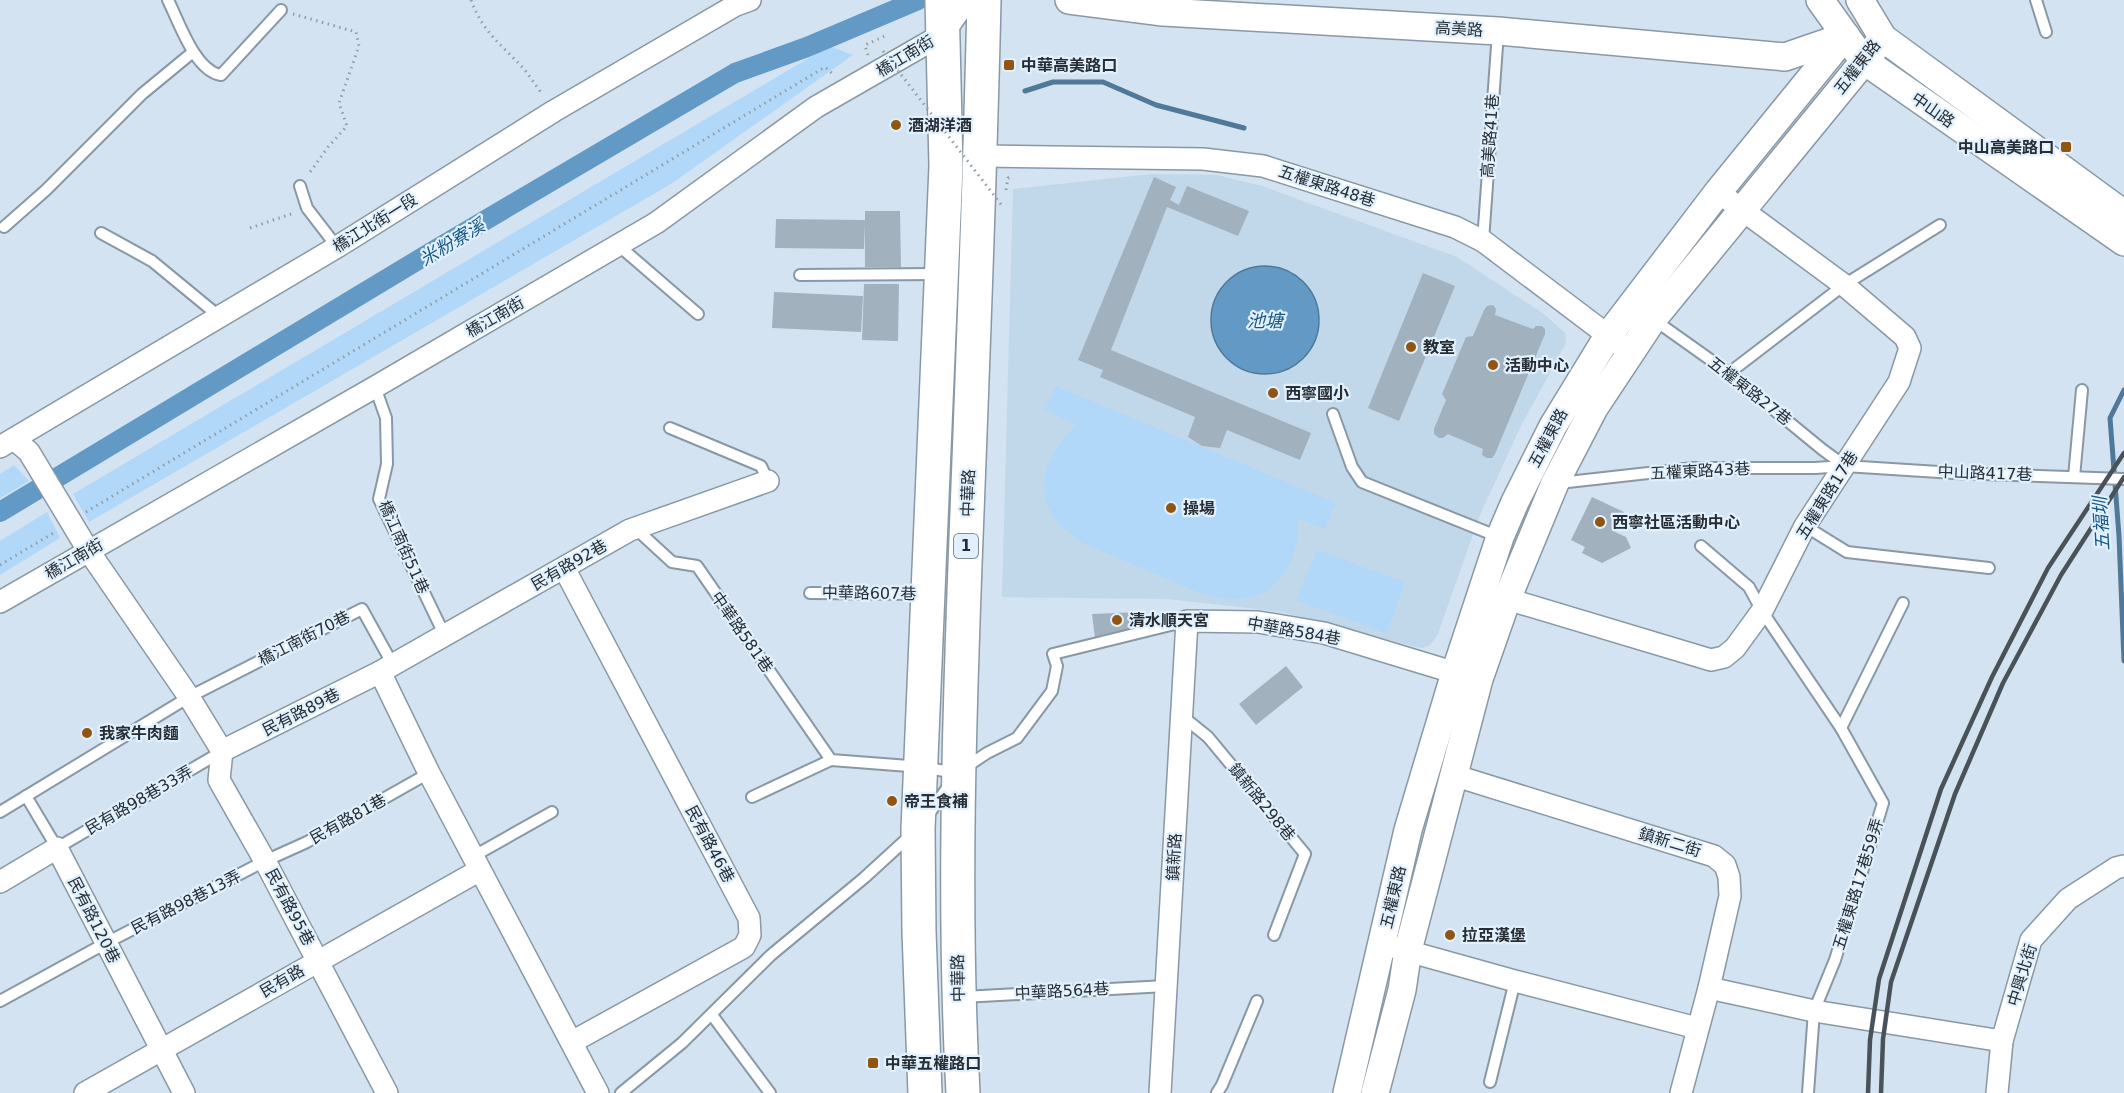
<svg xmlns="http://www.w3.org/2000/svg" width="2124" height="1093" font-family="'DejaVu Sans','Noto Sans TC',sans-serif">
	<rect width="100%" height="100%" fill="#d3e3f1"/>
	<polygon fill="#c1d7ea" points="1152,174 1217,175 1262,186 1457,257 1544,314 1565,333 1566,339 1565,345 1520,428 1480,515 1437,636 1430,645 1422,648 1416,647 1282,612 1167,599 1002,597 1013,189"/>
	<g fill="#b1d8f8">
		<polygon points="829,46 853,55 671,184 89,522 73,494"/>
		<path d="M1056,386l280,117 -11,26 -28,-11c4,34 -13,74 -50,80 -16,3 -32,-1 -47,-5l-117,-50c-54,-33 -48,-77 -7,-118l-31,-15z"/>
		<polygon points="14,465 29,481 0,498 0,474"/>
		<polygon points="47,512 60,538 0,575 0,541"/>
		<polygon points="1317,550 1405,582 1386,633 1296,600"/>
	</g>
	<circle fill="#629ac5" stroke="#507999" stroke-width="1.5" cx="1265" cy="320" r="54"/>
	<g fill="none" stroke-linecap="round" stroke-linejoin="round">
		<g stroke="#507999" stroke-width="5">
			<polyline points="1025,91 1053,82 1103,82 1156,105 1244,128"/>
			<polyline points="2124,390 2110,418 2119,536 2124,661"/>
		</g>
		<polyline stroke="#629ac5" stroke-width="20" points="0,512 438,248 735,73 807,47 918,0"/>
	</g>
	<g fill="#a1b1be">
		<polygon points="1154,177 1176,187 1170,200 1179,205 1187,186 1249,211 1238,236 1167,207 1111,350 1311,433 1300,460 1227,430 1220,448 1202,446 1188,437 1195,417 1100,377 1103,370 1078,360"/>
		<polygon points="865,211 900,211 901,267 865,267 865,224 864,249 775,248 776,219 865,220"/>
		<polygon points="1423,273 1455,286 1399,421 1368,408"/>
		<polygon points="864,284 899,284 898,341 862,340"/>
		<polygon points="774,292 863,296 861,332 772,328"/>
		<polygon points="1493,305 1496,309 1495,315 1533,329 1536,326 1542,326 1545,329 1545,334 1495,454 1492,458 1487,458 1482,455 1483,449 1448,434 1443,438 1439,438 1434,434 1434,429 1446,400 1442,394 1466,337 1473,336 1484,310 1487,306"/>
		<polygon points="1592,497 1624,512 1615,532 1626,537 1631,548 1602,563 1582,553 1585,547 1571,540"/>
		<polygon points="1140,612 1143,626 1095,638 1092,614"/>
		<polygon points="1286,666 1303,687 1256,725 1239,704"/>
	</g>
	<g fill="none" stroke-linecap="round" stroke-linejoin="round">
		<defs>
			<g id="service">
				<path d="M168,0c11,22 27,71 53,75l60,-65"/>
				<polyline points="2036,0 2046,32"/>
				<polyline points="300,186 307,208 337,247"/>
				<polyline points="4,227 46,190 142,94 193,52"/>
				<polyline points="101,233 152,261 220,317"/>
				<polyline points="1483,241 1498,32"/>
				<polyline points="618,245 698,314"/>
				<polyline points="800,275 938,274"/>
				<polyline points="1653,319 1729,373 1823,450 1845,466"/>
				<polyline points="1729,373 1844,285 1940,225"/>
				<polyline points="375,387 386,418 387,464 379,499 444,634"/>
				<polyline points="1333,414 1352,467 1362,482 1499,537"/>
				<polyline points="670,428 761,466 768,481"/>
				<polyline points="2074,477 2082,390"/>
				<polyline points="1559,483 1693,468 1815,468 1845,466 1954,473 2124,479"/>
				<polyline points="1805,526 1847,552 1989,568"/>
				<polyline points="635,528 672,562 697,566 831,760 922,767 956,773"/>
				<polyline points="1701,546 1749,587 1762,611 1841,728 1883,803 1835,960 1814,1011 1808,1093"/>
				<polyline points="810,593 924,594"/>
				<polyline points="1182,716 1208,737 1305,854 1274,935"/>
				<polyline points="1841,728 1903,603"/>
				<polyline points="966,767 987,753 1017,738 1052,691 1057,666 1053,654 1187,621"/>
				<polyline points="26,796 57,848 221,752"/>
				<polyline points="752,797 831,760"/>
				<polyline points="0,812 189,697 362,609 393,665"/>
				<polyline points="929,814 949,785"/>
				<polyline points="474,856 552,812"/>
				<polyline points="963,997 1166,986"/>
				<polyline points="0,1001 106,943 265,861 307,842 429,773"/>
				<polyline points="712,1015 770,1093"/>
				<polyline points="1490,1082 1515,981"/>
				<polyline points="621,1093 682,1043 771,955 864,878 911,835"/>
				<polyline points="1217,1093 1222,1085 1257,1001"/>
			</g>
			<g id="minor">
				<polyline points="981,156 1203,159 1263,166 1455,227 1483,241 1630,352"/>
				<polyline points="14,439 29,452 88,550 189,697 222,751"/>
				<polyline points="0,447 337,247 554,111 736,5 750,0"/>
				<polyline points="564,568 749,918 750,935 744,947 572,1042"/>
				<polyline points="1507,599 1711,660 1724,657 1735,648 1762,611 1805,526 1899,382 1910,348 1905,337 1844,285 1718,192"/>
				<polyline points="0,602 375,387 656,223 816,107 943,34 967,0"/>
				<polyline points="380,672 429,773 598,1093"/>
				<polyline points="222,751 380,672 630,530 768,481"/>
				<polyline points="222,751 219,780 265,861 387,1093"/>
				<polyline points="1453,775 1714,856 1725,865 1729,877 1730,896 1709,988 1681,1093"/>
				<polyline points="0,882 57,848 184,1093"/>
				<polyline points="1393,947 1515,981 1697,1028"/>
				<polyline points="1709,988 1814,1011 2002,1041"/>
				<polyline points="85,1093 480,870"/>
				<polyline points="1160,1093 1187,621 1258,622 1324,633 1469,677"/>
				<polyline points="1997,1093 2002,1041 2031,940 2068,899 2116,868 2124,866"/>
			</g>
			<g id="tertiary">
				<polyline points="1069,0 1163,12 1498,31 1785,57 1846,36"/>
				<polyline points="1820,0 1863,60 2124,242"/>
				<polyline points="1860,0 1883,38 2124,214"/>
				<polyline points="1347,1093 1408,830 1455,673 1500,537 1515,502 1553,426 1608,336 1718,192 1845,36"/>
				<polyline points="1375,1093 1402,990 1408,950 1479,679 1507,599 1555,483 1594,408 1653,319 1883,38"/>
			</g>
			<g id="primary">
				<polyline points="925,1093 919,932 918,829 946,166 942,0"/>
				<path d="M963,1093c-10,-185 -4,-370 3,-555 7,-179 14,-359 18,-538"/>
			</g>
		</defs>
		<use href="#service" stroke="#8898a5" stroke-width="14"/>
		<use href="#minor" stroke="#8898a5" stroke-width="24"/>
		<use href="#tertiary" stroke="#8898a5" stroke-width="30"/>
		<use href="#primary" stroke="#8898a5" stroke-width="36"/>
		<g stroke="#929ea9" stroke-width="3" stroke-dasharray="1.5 4.5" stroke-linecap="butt">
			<path d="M471,0c13,34 29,43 52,68 7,8 13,18 20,27"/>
			<polyline points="293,14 356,32 359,46 339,103 347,126 328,147 308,175"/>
			<polyline points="868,55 865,45 887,35"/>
			<polyline points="1006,190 1008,178 1012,177"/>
			<polyline points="250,228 294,213"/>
			<polyline points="86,512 825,67 834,75"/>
			<polyline points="0,565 55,532"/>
		</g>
		<use href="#service" stroke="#fff" stroke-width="10"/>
		<use href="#minor" stroke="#fff" stroke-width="21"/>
		<use href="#tertiary" stroke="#fff" stroke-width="27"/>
		<use href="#primary" stroke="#fff" stroke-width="33"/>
		<g stroke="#4a5259" stroke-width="4.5">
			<polyline points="1868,1093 1870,1040 1879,979 1941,789 1992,677 2048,568 2124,453"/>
			<polyline points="1881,1093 1883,1039 1891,982 1955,794 2003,683 2061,575 2124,477"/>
		</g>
		<polyline stroke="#929ea9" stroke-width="3" stroke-dasharray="1.5 4.5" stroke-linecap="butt" points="883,51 1003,207"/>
	</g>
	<g fill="#8f5511" stroke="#e0f0fe" stroke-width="2">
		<rect x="1003" y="59" width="12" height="12" rx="3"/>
		<circle cx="896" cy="125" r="6"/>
		<rect x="2060" y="141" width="12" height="12" rx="3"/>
		<circle cx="1411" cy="347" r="6"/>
		<circle cx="1493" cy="365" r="6"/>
		<circle cx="1273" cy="393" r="6"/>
		<circle cx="1171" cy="508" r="6"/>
		<circle cx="1600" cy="522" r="6"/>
		<circle cx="1117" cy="620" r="6"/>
		<circle cx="87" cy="733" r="6"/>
		<circle cx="892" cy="801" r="6"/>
		<circle cx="1450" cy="935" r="6"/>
		<rect x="867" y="1057" width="12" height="12" rx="3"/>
	</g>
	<g text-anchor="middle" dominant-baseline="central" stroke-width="4.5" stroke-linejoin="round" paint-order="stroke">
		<rect fill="#e0f0fe" stroke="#5e686f" stroke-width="1.5" x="954" y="534" width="24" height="24" rx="4.5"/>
		<g font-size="15" font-weight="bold" fill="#272d32">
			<text x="966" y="546">1</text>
		</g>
		<g font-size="16" fill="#272d32" stroke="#e0f0fe">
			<text transform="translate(1459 29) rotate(3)">高美路</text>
			<text transform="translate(905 56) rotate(-31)">橋江南街</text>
			<text transform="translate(1857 67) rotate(-52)">五權東路</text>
			<text transform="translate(1933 110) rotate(35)">中山路</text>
			<text transform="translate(1490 136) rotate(-86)">高美路41巷</text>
			<text transform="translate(1327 186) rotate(18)">五權東路48巷</text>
			<text transform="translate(375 223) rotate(-32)">橋江北街一段</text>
			<text transform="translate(495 317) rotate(-30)">橋江南街</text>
			<text transform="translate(1750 391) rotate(38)">五權東路27巷</text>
			<text transform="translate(1548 438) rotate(-62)">五權東路</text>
			<text transform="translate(1700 471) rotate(-3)">五權東路43巷</text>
			<text transform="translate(1985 473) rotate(2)">中山路417巷</text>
			<text transform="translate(968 493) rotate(-88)">中華路</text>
			<text transform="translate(1827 495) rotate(-58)">五權東路17巷</text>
			<text transform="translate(404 547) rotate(66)">橋江南街51巷</text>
			<text transform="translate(74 559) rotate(-30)">橋江南街</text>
			<text transform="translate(569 565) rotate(-30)">民有路92巷</text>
			<text transform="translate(869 593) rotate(1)">中華路607巷</text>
			<text transform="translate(1294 631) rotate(10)">中華路584巷</text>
			<text transform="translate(742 632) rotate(55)">中華路581巷</text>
			<text transform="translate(304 638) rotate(-27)">橋江南街70巷</text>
			<text transform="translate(301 712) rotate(-27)">民有路89巷</text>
			<text transform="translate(139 800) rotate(-30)">民有路98巷33弄</text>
			<text transform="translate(1262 802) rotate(51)">鎮新路298巷</text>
			<text transform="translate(348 819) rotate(-29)">民有路81巷</text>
			<text transform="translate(1670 842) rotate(17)">鎮新二街</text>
			<text transform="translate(710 844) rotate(62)">民有路46巷</text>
			<text transform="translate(1174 857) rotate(-87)">鎮新路</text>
			<text transform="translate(1858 884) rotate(-73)">五權東路17巷59弄</text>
			<text transform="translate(1393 897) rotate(-77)">五權東路</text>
			<text transform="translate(186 902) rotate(-27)">民有路98巷13弄</text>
			<text transform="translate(290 907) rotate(62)">民有路95巷</text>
			<text transform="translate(94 920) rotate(63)">民有路120巷</text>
			<text transform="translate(2022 975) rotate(-73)">中興北街</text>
			<text transform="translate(958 978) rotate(-91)">中華路</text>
			<text transform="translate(282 981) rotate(-30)">民有路</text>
			<text transform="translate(1062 991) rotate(-3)">中華路564巷</text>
		</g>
		<g font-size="16" font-weight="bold" fill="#272d32" stroke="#e0f0fe" text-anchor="start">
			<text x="1021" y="65">中華高美路口</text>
			<text x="908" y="125">酒湖洋酒</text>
			<text x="2054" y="147" text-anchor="end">中山高美路口</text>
			<text x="1423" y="347">教室</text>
			<text x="1505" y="365">活動中心</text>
			<text x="1285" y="393">西寧國小</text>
			<text x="1183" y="508">操場</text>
			<text x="1612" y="522">西寧社區活動中心</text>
			<text x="1129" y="620">清水順天宮</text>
			<text x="99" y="733">我家牛肉麵</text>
			<text x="904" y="801">帝王食補</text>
			<text x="1462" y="935">拉亞漢堡</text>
			<text x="885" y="1063">中華五權路口</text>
		</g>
		<g font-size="18" font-style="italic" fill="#175782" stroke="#e0f0fe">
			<text transform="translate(452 242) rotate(-31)">米粉寮溪</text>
			<text x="1265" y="320">池塘</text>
			<text transform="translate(2101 524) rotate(-93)">五福圳</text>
		</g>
	</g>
</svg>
